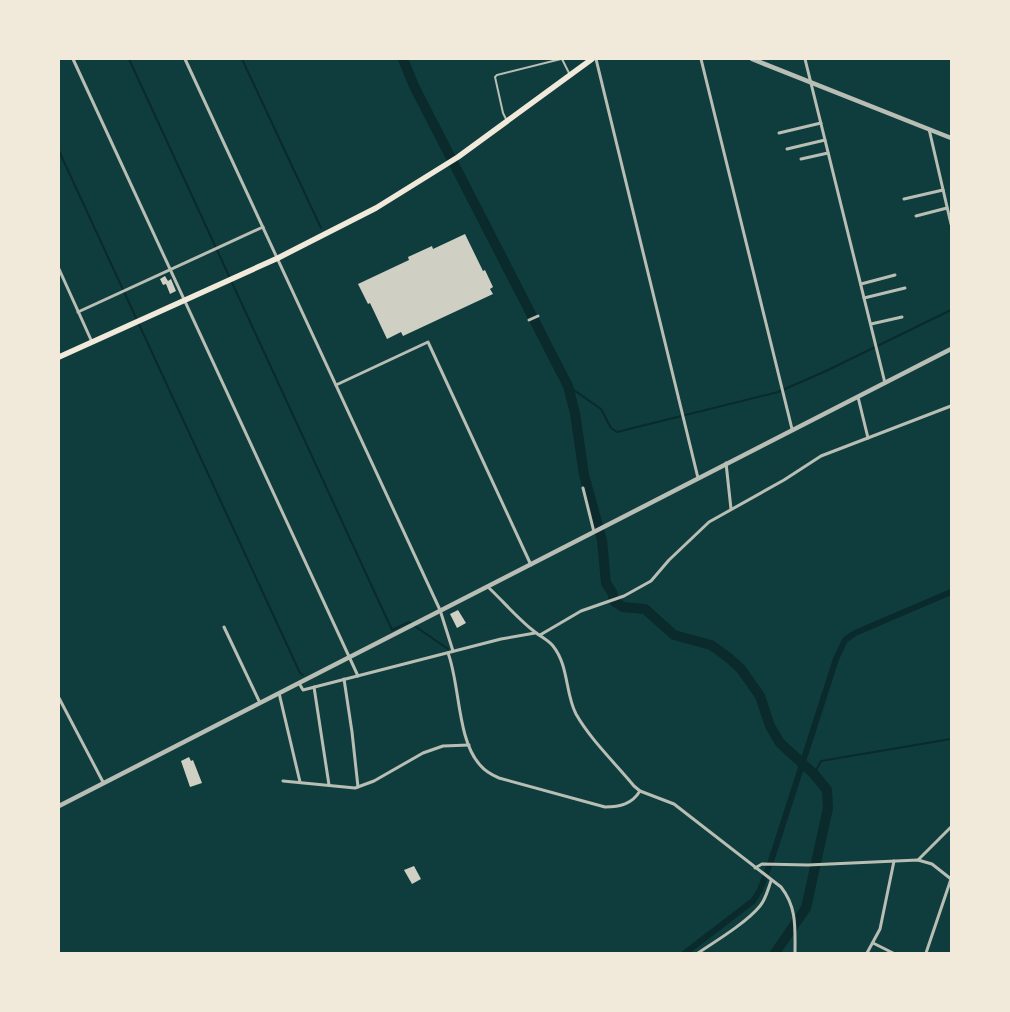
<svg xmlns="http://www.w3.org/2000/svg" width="1010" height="1012" font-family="Montserrat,sans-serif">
	<rect width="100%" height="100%" fill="#0f3d3e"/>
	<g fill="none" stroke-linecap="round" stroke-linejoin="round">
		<g stroke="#0a2a2b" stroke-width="2">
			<polyline points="129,59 392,630 409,622 448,649"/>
			<polyline points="242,59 321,228"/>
			<polyline points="59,151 300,673 303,675"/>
			<polyline points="568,386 601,409 611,428 617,432 778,392 826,371 951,310"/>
			<polyline points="814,774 821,761 951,739"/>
		</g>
		<polyline stroke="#0a2a2b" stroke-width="6" points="685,953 753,901 760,890 772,858 836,659 845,640 855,633 951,592"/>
		<polyline stroke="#0a2a2b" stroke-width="10" points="403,59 414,86 568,386 575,413 584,475 602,540 606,583 612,592 614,601 623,607 645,609 674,635 711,645 729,658 741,669 760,696 770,726 780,743 814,774 827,790 828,808 806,908 775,953"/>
	</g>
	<g fill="#cfcfc3">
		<polygon points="465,234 483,271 485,270 493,287 490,289 493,294 403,336 401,332 387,339 370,303 368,304 358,284 409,260 408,257 432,246 433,249"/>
		<polygon points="165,276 168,281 171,279 176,291 170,294 166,284 163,285 160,279"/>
		<polygon points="458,610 466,623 457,628 450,614"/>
		<polygon points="189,757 191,761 193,760 202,783 190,787 181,761"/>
		<polygon points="414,866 421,879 412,884 404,870"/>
	</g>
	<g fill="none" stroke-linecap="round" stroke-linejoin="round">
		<g stroke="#b8beb3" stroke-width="2">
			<polyline points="562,59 570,75"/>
			<polyline points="506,119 503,113 495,77 497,75 561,59"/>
		</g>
		<g stroke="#b8beb3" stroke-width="3">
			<polyline points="73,59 358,676"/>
			<polyline points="185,59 440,610 453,651"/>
			<polyline points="596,59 698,478"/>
			<polyline points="701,59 792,429"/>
			<polyline points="805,59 885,383"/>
			<polyline points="929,129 951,224"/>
			<polyline points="779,133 821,123"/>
			<polyline points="787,149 825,140"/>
			<polyline points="801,159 828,153"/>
			<polyline points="904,199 943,190"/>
			<polyline points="916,216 947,208"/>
			<polyline points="59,269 92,342"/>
			<polyline points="861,284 895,275"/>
			<polyline points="864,298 905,288"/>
			<polyline points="78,312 263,227"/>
			<polyline points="529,320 538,316"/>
			<polyline points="871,324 902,317"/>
			<polyline points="336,385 428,342 531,565"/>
			<polyline points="858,397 868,438"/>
			<polyline points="726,463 731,509"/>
			<polyline points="583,488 594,532"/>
			<path d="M488,587c16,15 30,32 47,45 6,5 13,8 18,14 16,20 12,47 23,68 14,25 40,50 58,72l6,5 34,13 107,83c16,20 14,41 14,66"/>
			<polyline points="224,627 260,703"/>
			<polyline points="540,635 581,611 624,596 651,581 669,560 709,522 784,480 821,456 951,406"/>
			<path d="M448,653c12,31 9,87 32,112 5,6 12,10 19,13l106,29c15,0 27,-3 35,-16"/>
			<polyline points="344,679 352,732 358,787"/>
			<polyline points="299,683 303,690 501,639 535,633"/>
			<polyline points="314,687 329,785"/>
			<polyline points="279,693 300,782"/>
			<polyline points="59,698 103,782"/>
			<polyline points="283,781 355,788 374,781 423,753 443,746 469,745"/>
			<polyline points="918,860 951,827"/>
			<polyline points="755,868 762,864 808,865 918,860 932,864 951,879"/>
			<polyline points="873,943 893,953"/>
			<path d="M698,953c18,-12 48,-30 62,-47 6,-7 8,-17 11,-25"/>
			<polyline points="867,953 880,929 894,861"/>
			<polyline points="926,953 951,879"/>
		</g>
		<g stroke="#b8beb3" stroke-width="4.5">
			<polyline points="752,59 951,138"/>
			<polyline points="59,806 951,349"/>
		</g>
		<polyline stroke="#f1e9da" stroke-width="5.5" points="59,357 278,258 376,208 458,157 592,59"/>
	</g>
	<rect width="1010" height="1012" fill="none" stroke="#f1e9da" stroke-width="120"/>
</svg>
